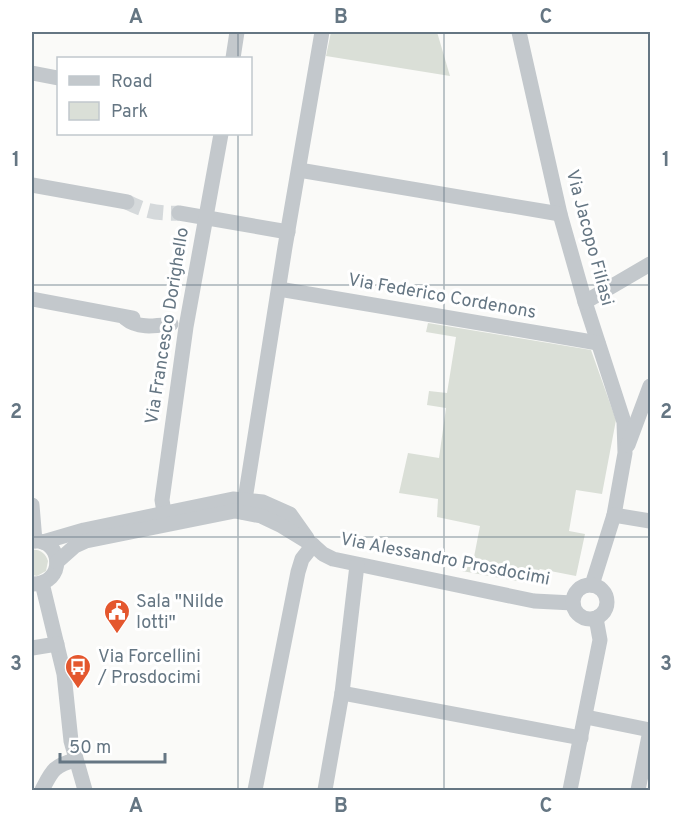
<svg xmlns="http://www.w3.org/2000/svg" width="682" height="822" font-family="Overpass,sans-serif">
	<rect width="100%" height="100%" fill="#fafaf8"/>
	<g fill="#dadfd7">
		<polygon points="331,32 437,32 450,76 326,56"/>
		<polygon points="428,323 591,350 616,420 602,494 576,490 569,531 585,534 576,576 540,569 528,583 462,571 466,556 474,557 480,526 437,517 438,499 399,493 408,453 439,458 446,408 427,405 429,391 447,393 456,337 426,332"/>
		<path d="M32,550c8,-1 13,3 16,11l-2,10 -9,5 -5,-1z"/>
	</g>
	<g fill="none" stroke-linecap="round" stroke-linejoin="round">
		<path stroke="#d5d9db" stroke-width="15" stroke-dasharray="15 8" stroke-linecap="butt" d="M127,202c17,9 32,12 52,11"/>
		<g stroke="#c3c8cc" stroke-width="15">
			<polyline points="519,32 560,214 585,302 624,422 625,453 614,515 592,585"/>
			<polyline points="233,58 237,32"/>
			<polyline points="32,73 58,78"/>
			<polyline points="299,170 560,214"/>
			<polyline points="32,185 127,202"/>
			<polyline points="179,213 288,232"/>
			<polyline points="279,289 598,343"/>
			<polyline points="32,299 133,318"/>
			<polyline points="585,302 650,264"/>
			<path d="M125,318c13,11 30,8 46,6"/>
			<polyline points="628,445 650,386"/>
			<polyline points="32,505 35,541"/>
			<polyline points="243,512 285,247 322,32"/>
			<polyline points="614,515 650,521"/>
			<polyline points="166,524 162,500 186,327 221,134"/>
			<path d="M32,541c32,-3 34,44 0,43"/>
			<polyline points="43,542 84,530 233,499 263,502 290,514 307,538"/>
			<polyline points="57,562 75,546 86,541 235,511 261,516 282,526 313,545 323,554 333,559 534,601 573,603"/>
			<polyline points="42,583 64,674 71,741 85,790"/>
			<circle cx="590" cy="602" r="17"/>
			<polyline points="32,648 57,644"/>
			<polyline points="342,693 581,738"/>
			<polyline points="586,717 650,730"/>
			<path d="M42,790c10,-19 11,-24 33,-30"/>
			<polyline points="255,790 298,572 302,559 313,545"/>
			<polyline points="325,790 342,693 357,565"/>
			<polyline points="570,790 600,640 596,618"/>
			<polyline points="638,790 650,731"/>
		</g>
	</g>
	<path fill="none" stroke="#657683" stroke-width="1.5" stroke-opacity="0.55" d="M238,32v26M444,32v758M238,134v656M32,285h618M32,537h618"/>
	<defs>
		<symbol id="civic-pin" viewBox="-11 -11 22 30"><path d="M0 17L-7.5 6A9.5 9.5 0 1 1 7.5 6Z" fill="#e4572e" stroke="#fff"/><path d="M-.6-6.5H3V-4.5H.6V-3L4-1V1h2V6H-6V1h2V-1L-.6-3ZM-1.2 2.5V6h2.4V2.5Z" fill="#fff"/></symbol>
		<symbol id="bus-pin" viewBox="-11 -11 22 30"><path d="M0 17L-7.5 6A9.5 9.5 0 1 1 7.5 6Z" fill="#e4572e" stroke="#fff"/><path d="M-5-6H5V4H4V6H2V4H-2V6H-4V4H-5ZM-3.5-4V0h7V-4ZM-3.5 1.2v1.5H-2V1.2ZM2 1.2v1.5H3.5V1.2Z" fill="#fff"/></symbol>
	</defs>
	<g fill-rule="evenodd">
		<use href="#civic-pin" x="102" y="597" width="30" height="40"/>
		<use href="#bus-pin" x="63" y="652" width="30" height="40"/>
	</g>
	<g text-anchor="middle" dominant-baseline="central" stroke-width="6" stroke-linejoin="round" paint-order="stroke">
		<g font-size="18" fill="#657683" stroke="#fff">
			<text transform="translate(589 238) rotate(75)">Via Jacopo Filiasi</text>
			<text transform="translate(442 297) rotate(10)">Via Federico Cordenons</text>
			<text transform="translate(168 326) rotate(-81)">Via Francesco Dorighello</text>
			<text transform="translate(445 560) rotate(11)">Via Alessandro Prosdocimi</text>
		</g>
		<g font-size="18" fill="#657683" stroke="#fff" text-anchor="start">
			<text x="136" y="602">Sala "Nilde<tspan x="136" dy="21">Iotti"</tspan></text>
			<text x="98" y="657">Via Forcellini<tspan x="98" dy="21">/ Prosdocimi</tspan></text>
		</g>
	</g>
	<rect width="682" height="822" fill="none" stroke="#ffffff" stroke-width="66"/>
	<rect x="57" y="57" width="195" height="78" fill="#ffffff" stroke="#c1c8cd" stroke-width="1.5"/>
	<rect x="69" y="76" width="30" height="9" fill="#c3c8cc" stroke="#c1c8cd" stroke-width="1.5"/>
	<text x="111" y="87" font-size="18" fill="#657683">Road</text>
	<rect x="69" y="102" width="30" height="18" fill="#dadfd7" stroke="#c1c8cd" stroke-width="1.5"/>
	<text x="111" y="117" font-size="18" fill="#657683">Park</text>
	<path d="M60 753v9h105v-9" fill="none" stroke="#657683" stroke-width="3"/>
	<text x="69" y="753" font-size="18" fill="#657683" stroke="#ffffff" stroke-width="4.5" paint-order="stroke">50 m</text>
	<rect x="33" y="33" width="616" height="756" fill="none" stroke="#657683" stroke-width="2"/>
	<g font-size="20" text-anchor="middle" font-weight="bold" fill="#657683">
		<text x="136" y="23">A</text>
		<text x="341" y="23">B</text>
		<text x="546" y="23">C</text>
		<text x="16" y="166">1</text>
		<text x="666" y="166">1</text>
		<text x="16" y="418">2</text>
		<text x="666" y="418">2</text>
		<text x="16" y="670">3</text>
		<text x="666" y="670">3</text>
		<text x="136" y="812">A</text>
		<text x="341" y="812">B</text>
		<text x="546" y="812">C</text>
	</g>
</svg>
